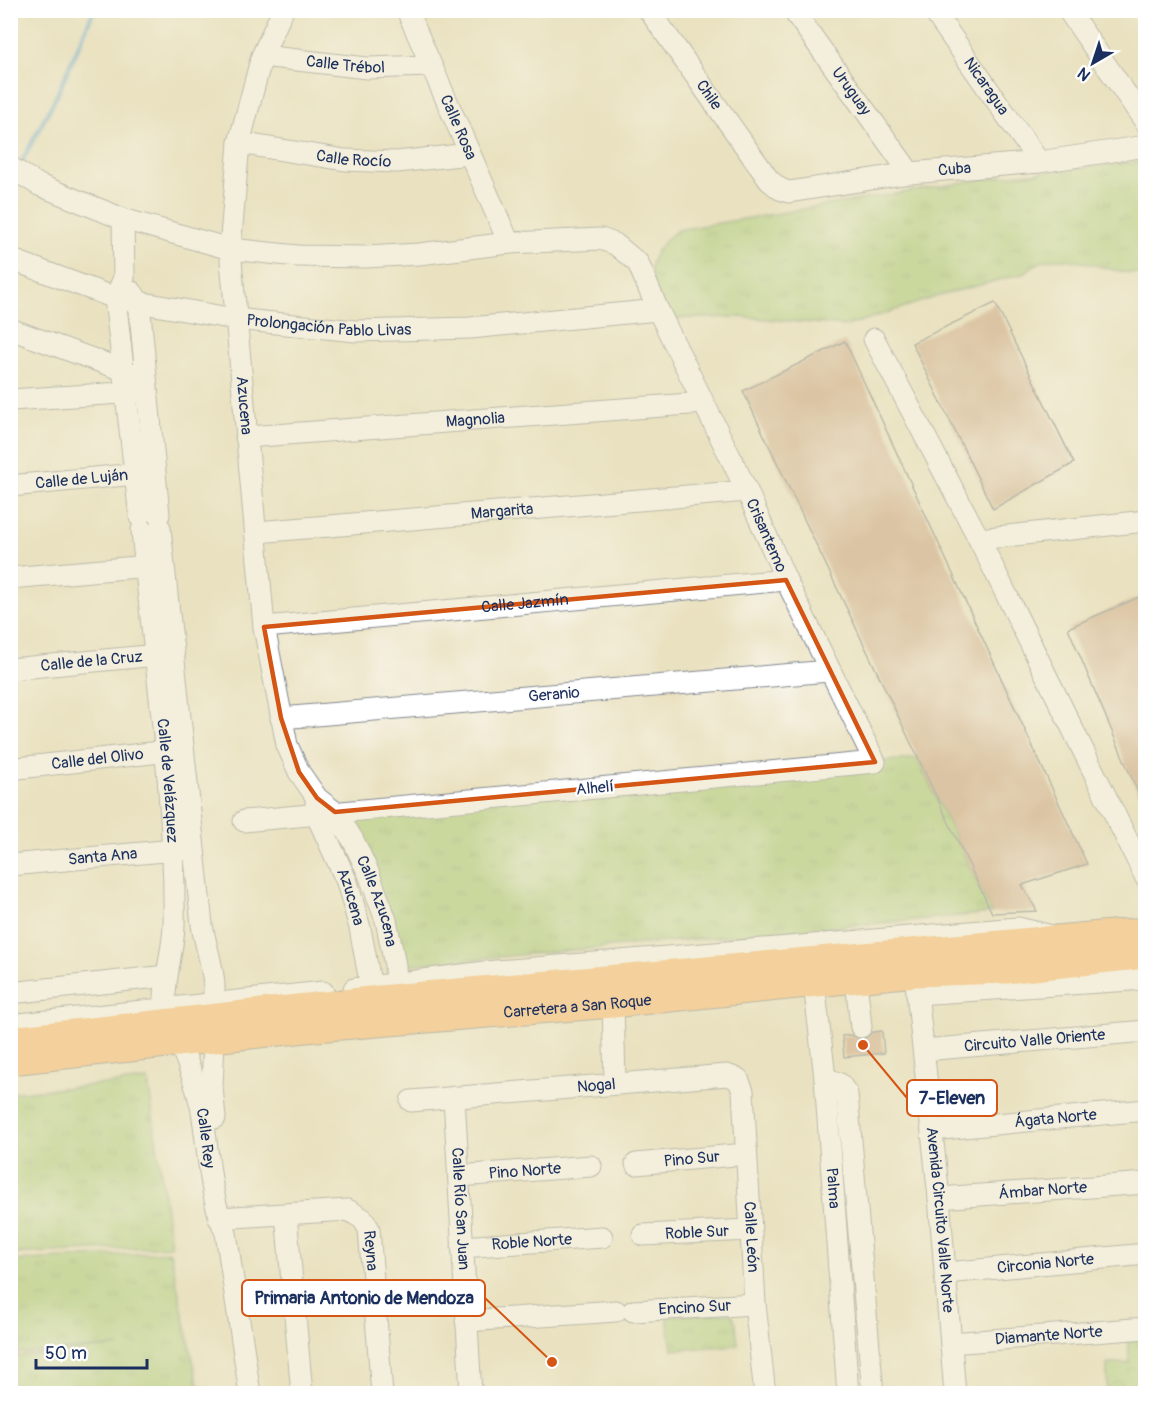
<svg xmlns="http://www.w3.org/2000/svg" width="1156" height="1404" font-family="Pangolin,sans-serif">
	<defs>
		<pattern id="grass-tufts" width="24" height="20" patternUnits="userSpaceOnUse" patternTransform="scale(1.5)"><rect width="24" height="20" fill="#a5cc77"/><path d="M3 7l-1-3M5 7V3M7 7l1-3M15 17l-1-3M17 17v-4M19 17l1-3" fill="none" stroke="#86a665"/></pattern>
		<pattern id="park-crowns" width="20" height="18" patternUnits="userSpaceOnUse" patternTransform="scale(1.5)"><rect width="20" height="18" fill="#a5cc77"/><path d="M2 6a3 3 0 1 1 6 0M12 15a3 3 0 1 1 6 0" fill="none" stroke="#86a665"/></pattern>
	</defs>
	<rect width="100%" height="100%" fill="#fff"/>
	<filter id="ink" filterUnits="userSpaceOnUse"><feTurbulence type="fractalNoise" baseFrequency=".0167" numOctaves="2"/><feDisplacementMap in="SourceGraphic" scale="12" xChannelSelector="R" yChannelSelector="G"/><feConvolveMatrix kernelMatrix="1 2 1 2 8 2 1 2 1" color-interpolation-filters="sRGB"/></filter>
	<filter id="wash" filterUnits="userSpaceOnUse"><feTurbulence type="fractalNoise" baseFrequency=".008" numOctaves="4" result="noise"/><feDisplacementMap in="SourceGraphic" scale="24" xChannelSelector="R" yChannelSelector="G"/><feGaussianBlur stdDeviation="1.35" result="paint"/><feColorMatrix in="noise" values="0 0 0 0 0 0 0 0 0 0 0 0 0 0 0 0 0 1.4 0 .05"/><feComposite in="paint" operator="in"/></filter>
	<g filter="url(#wash)">
		<rect width="100%" height="100%" fill="#eae1c0"/>
		<g fill="url(#grass-tufts)" stroke="#607e6a" stroke-width="1.5">
			<path d="M1145,161v112c-35,5 -89,-34 -120,0l-87,23 -91,30 -104,-9 -78,2c-14,-42 -28,-56 12,-89l326,-54z"/>
			<polygon points="917,758 992,913 408,965 338,815"/>
			<polygon points="148,1080 171,1246 11,1254 11,1093"/>
			<polygon points="170,1252 200,1393 11,1393 11,1357 121,1346 11,1354 11,1261"/>
			<polygon points="732,1313 736,1324 738,1345 672,1350 667,1316"/>
		</g>
		<polygon fill="url(#park-crowns)" stroke="#607e6a" stroke-width="1.5" points="1145,1336 1145,1393 1107,1394 1107,1364 1130,1363 1127,1338"/>
		<g fill="none" stroke-linecap="round" stroke-linejoin="round">
			<polyline stroke="#5ba5d3" stroke-width="4.5" points="20,165 57,95 94,10"/>
		</g>
		<g id="blocks">
			<g fill="#cba181">
				<polygon points="995,303 1074,463 993,509 912,343"/>
				<polygon points="845,341 1087,864 1022,885 1037,911 992,913 743,391"/>
				<polygon points="1146,594 1146,809 1145,809 1068,628"/>
				<polygon points="882,1031 884,1053 844,1057 842,1036 851,1035 863,1040 873,1032"/>
			</g>
		</g>
	</g>
	<g filter="url(#ink)">
		<use href="#blocks" fill-opacity="0" stroke="#82888f" stroke-width="1.5"/>
		<g fill="none" stroke-linecap="round" stroke-linejoin="round">
			<defs>
				<g id="minor">
					<path id="s1" d="M283,10l-21,46 -23,87 -9,106 34,378 23,118 12,27 18,26 18,14 18,28 16,34 17,46 9,45 1,24 -3,8"/>
					<path id="s2" d="M407,10l102,233"/>
					<path id="s3" d="M649,10l120,170 11,9 9,3 121,-19 129,-11 107,-16"/>
					<path id="s4" d="M793,10l117,163"/>
					<path id="s5" d="M933,10l106,152"/>
					<polyline points="1068,10 1146,123"/>
					<path id="s6" d="M262,56l105,12 63,-2"/>
					<path id="s7" d="M239,143l106,17 52,2 72,-8"/>
					<path id="s8" d="M10,167l29,18 84,34 107,30 68,7 68,1 53,-3 90,-11 92,-4 14,5 23,19 20,47 89,181 39,89 89,182 -631,59"/>
					<polyline points="123,219 124,278 115,298 140,517"/>
					<path id="s9" d="M10,259l105,39 120,21 121,12 114,-3 188,-18"/>
					<polyline points="132,292 139,302 159,515"/>
					<polyline points="10,329 134,374"/>
					<polyline points="874,339 979,539 1146,878"/>
					<polyline points="10,400 138,392"/>
					<path id="s10" d="M246,437l457,-34"/>
					<path id="s11" d="M10,486l137,-13"/>
					<path d="M160,528l42,397c4,27 21,64 6,89"/>
					<path id="s12" d="M142,530c12,132 34,264 32,396 -1,25 -9,48 -9,72l2,11 9,8"/>
					<path id="s13" d="M257,532l490,-41"/>
					<polyline points="979,539 1146,521"/>
					<polyline points="10,578 160,565"/>
					<path id="s14" d="M264,627l522,-47"/>
					<path id="s15" d="M10,669l158,-15"/>
					<path id="s16" d="M281,718l548,-47"/>
					<path id="s17" d="M10,769l168,-19"/>
					<path id="s18" d="M316,802v12l31,68 13,46 11,59 8,11"/>
					<path id="s19" d="M10,865l176,-16"/>
					<path id="s20" d="M915,973l24,225 16,196"/>
					<polyline points="856,980 861,1027"/>
					<path id="s21" d="M814,983l11,95 23,316"/>
					<polyline points="354,989 485,972 1018,928 1048,935"/>
					<polyline points="10,993 167,976"/>
					<polyline points="917,994 1146,979"/>
					<polyline points="613,1004 615,1082"/>
					<polyline points="10,1025 323,992"/>
					<polyline points="214,1041 212,1087 215,1118"/>
					<path id="s22" d="M180,1044c9,21 16,41 21,62 8,42 7,88 25,127l24,161"/>
					<path id="s23" d="M924,1050l222,-19"/>
					<polyline points="825,1078 840,1084 847,1094 873,1394"/>
					<path id="s24" d="M454,1097l17,297"/>
					<path id="s25" d="M411,1101l316,-26 11,4 5,12 12,213 10,90"/>
					<path id="s26" d="M932,1130l214,-20"/>
					<path id="s27" d="M636,1164l110,-10"/>
					<path id="s28" d="M459,1176l132,-10"/>
					<path id="s29" d="M939,1198l207,-15"/>
					<polyline points="286,1214 302,1394"/>
					<path id="s30" d="M219,1218l129,-8 15,9 6,10 13,165"/>
					<path id="s31" d="M643,1235l107,-5"/>
					<path id="s32" d="M462,1247l140,-10"/>
					<path id="s33" d="M946,1273l200,-19"/>
					<path id="s34" d="M633,1311l122,-7"/>
					<polyline points="466,1321 616,1311"/>
					<path id="s35" d="M951,1343l195,-15"/>
				</g>
				<g id="major">
					<polyline points="10,1040 379,999 1146,931"/>
					<path id="s36" d="M10,1061l306,-33 297,-24 302,-31 91,-3 140,-15"/>
				</g>
			</defs>
			<use href="#minor" stroke="#82888f" stroke-width="23"/>
			<use href="#major" stroke="#82888f" stroke-width="29"/>
			<use href="#minor" stroke="#fff" stroke-width="21"/>
			<use href="#major" stroke="#ffbb71" stroke-width="27"/>
		</g>
	</g>
	<path d="M0 0H1156V1404H0ZM786,580l89,182 -540,50 -18,-14 -18,-26 -18,-54 -17,-91z" fill="#eae1c0" fill-opacity=".55" fill-rule="evenodd"/>
	<path fill="none" stroke="#d45514" stroke-width="4.5" stroke-linejoin="round" d="M786,580l89,182 -540,50 -18,-14 -18,-26 -18,-54 -17,-91z"/>
	<g text-anchor="middle" dominant-baseline="central" stroke-width="4.5" stroke-linejoin="round" paint-order="stroke">
		<g font-size="16" fill="#1b2f5e" stroke="#fff">
			<text stroke="none"><textPath href="#s6" startOffset="84">Calle Trébol</textPath></text>
			<text stroke="none"><textPath href="#s5" startOffset="93">Nicaragua</textPath></text>
			<text stroke="none"><textPath href="#s4" startOffset="100">Uruguay</textPath></text>
			<text stroke="none"><textPath href="#s3" startOffset="104">Chile</textPath></text>
			<text stroke="none"><textPath href="#s2" startOffset="128">Calle Rosa</textPath></text>
			<text stroke="none"><textPath href="#s7" startOffset="116">Calle Rocío</textPath></text>
			<text stroke="none"><textPath href="#s3" startOffset="399">Cuba</textPath></text>
			<text stroke="none"><textPath href="#s9" startOffset="328">Prolongación Pablo Livas</textPath></text>
			<text stroke="none"><textPath href="#s1" startOffset="404">Azucena</textPath></text>
			<text stroke="none"><textPath href="#s10" startOffset="230">Magnolia</textPath></text>
			<text stroke="none"><textPath href="#s11" startOffset="72">Calle de Luján</textPath></text>
			<text stroke="none"><textPath href="#s13" startOffset="246">Margarita</textPath></text>
			<text stroke="none"><textPath href="#s8" startOffset="954">Crisantemo</textPath></text>
			<text stroke="none"><textPath href="#s14" startOffset="262">Calle Jazmín</textPath></text>
			<text stroke="none"><textPath href="#s15" startOffset="82">Calle de la Cruz</textPath></text>
			<text stroke="none"><textPath href="#s16" startOffset="274">Geranio</textPath></text>
			<text stroke="none"><textPath href="#s17" startOffset="88">Calle del Olivo</textPath></text>
			<text stroke="none"><textPath href="#s12" startOffset="252">Calle de Velázquez</textPath></text>
			<text transform="translate(595 788) rotate(-5)">Alhelí</text>
			<text stroke="none"><textPath href="#s19" startOffset="93">Santa Ana</textPath></text>
			<text stroke="none"><textPath href="#s18" startOffset="102">Azucena</textPath></text>
			<text stroke="none"><textPath href="#s1" startOffset="930">Calle Azucena</textPath></text>
			<text stroke="none"><textPath href="#s36" startOffset="570">Carretera a San Roque</textPath></text>
			<text stroke="none"><textPath href="#s23" startOffset="111">Circuito Valle Oriente</textPath></text>
			<text stroke="none"><textPath href="#s25" startOffset="186">Nogal</textPath></text>
			<text stroke="none"><textPath href="#s26" startOffset="124">Ágata Norte</textPath></text>
			<text stroke="none"><textPath href="#s22" startOffset="98">Calle Rey</textPath></text>
			<text stroke="none"><textPath href="#s27" startOffset="56">Pino Sur</textPath></text>
			<text stroke="none"><textPath href="#s28" startOffset="66">Pino Norte</textPath></text>
			<text stroke="none"><textPath href="#s21" startOffset="206">Palma</textPath></text>
			<text stroke="none"><textPath href="#s29" startOffset="104">Ámbar Norte</textPath></text>
			<text stroke="none"><textPath href="#s24" startOffset="112">Calle Río San Juan</textPath></text>
			<text stroke="none"><textPath href="#s20" startOffset="248">Avenida Circuito Valle Norte</textPath></text>
			<text stroke="none"><textPath href="#s31" startOffset="54">Roble Sur</textPath></text>
			<text stroke="none"><textPath href="#s25" startOffset="488">Calle León</textPath></text>
			<text stroke="none"><textPath href="#s32" startOffset="70">Roble Norte</textPath></text>
			<text stroke="none"><textPath href="#s30" startOffset="180">Reyna</textPath></text>
			<text stroke="none"><textPath href="#s33" startOffset="100">Circonia Norte</textPath></text>
			<text stroke="none"><textPath href="#s34" startOffset="62">Encino Sur</textPath></text>
			<text stroke="none"><textPath href="#s35" startOffset="98">Diamante Norte</textPath></text>
		</g>
	</g>
	<path fill="none" stroke="#d45514" stroke-width="2" d="M863 1045L907 1098M552 1362L485 1298"/>
	<g fill="#d45514" stroke="#fff" stroke-width="2">
		<circle cx="863" cy="1045" r="6"/>
		<circle cx="552" cy="1362" r="6"/>
	</g>
	<g fill="#fff" stroke="#d45514" stroke-width="2">
		<rect x="907" y="1080" width="90" height="36" rx="6"/>
		<rect x="242" y="1280" width="243" height="36" rx="6"/>
	</g>
	<g font-size="18" text-anchor="middle" font-weight="bold" fill="#1b2f5e">
		<text x="952" y="1104">7-Eleven</text>
		<text x="364" y="1304">Primaria Antonio de Mendoza</text>
	</g>
	<rect width="1156" height="1404" fill="none" stroke="#fff" stroke-width="36"/>
	<g transform="translate(1093 63) rotate(219)" stroke="#ffffff" stroke-width="4.5" paint-order="stroke">
	<path d="M0-4.5L10 22L0 15L-10 22Z" fill="#1b2f5e"/>
	<text y="-9" font-size="16" font-weight="bold" text-anchor="middle" fill="#1b2f5e">N</text>
	</g>
	<path d="M36 1359v9h111v-9" fill="none" stroke="#1b2f5e" stroke-width="3"/>
	<text x="45" y="1359" font-size="18" fill="#1b2f5e" stroke="#ffffff" stroke-width="4.5" paint-order="stroke">50 m</text>
</svg>
